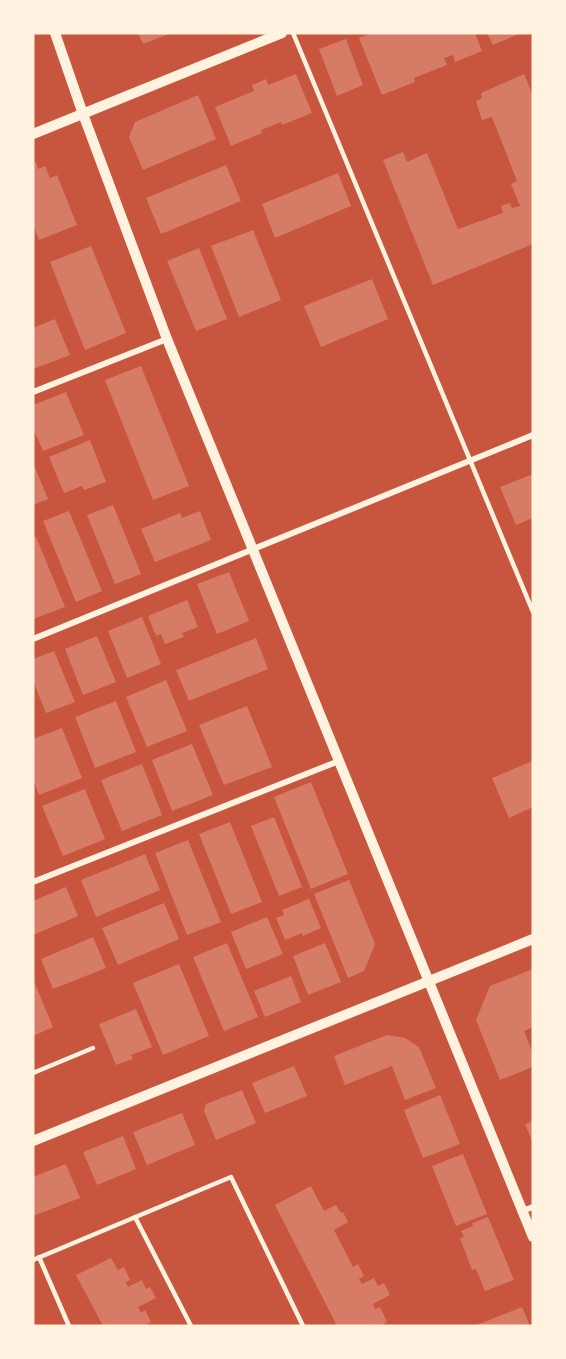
<svg xmlns="http://www.w3.org/2000/svg" width="566" height="1359" font-family="Inter,sans-serif">
	<rect width="100%" height="100%" fill="#c8553d"/>
	<g fill="#d67c66">
		<polygon points="138,33 171,33 143,44"/>
		<polygon points="372,33 475,33 482,51 455,62 453,55 444,58 447,65 414,78 415,82 382,95 359,38"/>
		<polygon points="487,33 521,33 493,45"/>
		<polygon points="346,39 363,85 337,96 319,49"/>
		<polygon points="296,74 312,113 282,125 281,122 261,130 262,133 231,146 215,107 254,91 252,85 266,79 268,85"/>
		<polygon points="524,74 533,96 533,244 433,285 383,160 403,152 407,162 427,153 458,229 503,213 501,206 510,203 512,208 520,206 511,184 517,181 492,117 482,120 476,101 482,98 481,93"/>
		<polygon points="198,95 216,139 143,170 129,137 135,122"/>
		<polygon points="36,162 38,169 45,166 50,178 57,175 77,225 39,240 33,225 33,163"/>
		<polygon points="226,165 241,201 161,234 146,198"/>
		<polygon points="338,173 351,206 275,238 262,204"/>
		<polygon points="253,230 281,300 239,317 211,246"/>
		<polygon points="91,246 126,333 85,350 50,262"/>
		<polygon points="199,248 227,319 196,331 167,261"/>
		<polygon points="372,279 388,319 321,347 304,306"/>
		<polygon points="55,319 70,355 33,369 33,328"/>
		<polygon points="141,366 189,486 153,500 105,380"/>
		<polygon points="66,392 84,435 43,451 33,428 33,405"/>
		<polygon points="90,440 106,482 84,490 82,486 64,493 49,457"/>
		<polygon points="33,463 48,499 33,505"/>
		<polygon points="533,474 533,518 516,525 500,487"/>
		<polygon points="113,505 141,574 115,584 87,515"/>
		<polygon points="69,511 102,591 76,602 43,521"/>
		<polygon points="200,511 211,540 155,562 141,529 180,513 182,518"/>
		<polygon points="36,537 65,607 33,619 33,538"/>
		<polygon points="229,572 249,621 217,634 197,584"/>
		<polygon points="187,600 198,627 182,633 184,637 165,644 161,634 156,636 148,616"/>
		<polygon points="142,617 161,664 127,678 108,631"/>
		<polygon points="97,636 116,682 83,695 65,649"/>
		<polygon points="256,638 268,669 189,701 176,670"/>
		<polygon points="54,651 75,702 46,713 33,681 33,659"/>
		<polygon points="166,680 187,731 147,747 126,697"/>
		<polygon points="116,701 136,752 95,768 75,717"/>
		<polygon points="247,706 272,767 224,785 199,725"/>
		<polygon points="62,728 82,778 39,795 33,779 33,739"/>
		<polygon points="192,744 213,795 172,811 152,760"/>
		<polygon points="533,761 533,807 509,818 492,778"/>
		<polygon points="142,764 162,815 122,831 101,780"/>
		<polygon points="311,782 348,874 311,889 274,797"/>
		<polygon points="85,789 105,839 63,856 42,806"/>
		<polygon points="274,817 302,887 279,896 251,826"/>
		<polygon points="230,822 262,902 231,914 199,834"/>
		<polygon points="188,840 221,922 187,935 155,853"/>
		<polygon points="145,854 160,890 96,917 81,880"/>
		<polygon points="349,880 375,944 364,971 348,978 314,894"/>
		<polygon points="66,887 78,916 33,935 33,901"/>
		<polygon points="309,899 321,928 303,936 302,933 285,940 276,918 284,915 282,910"/>
		<polygon points="164,903 179,939 118,965 102,928"/>
		<polygon points="267,917 283,954 246,969 231,932"/>
		<polygon points="93,937 106,968 53,989 41,959"/>
		<polygon points="227,943 258,1017 224,1031 193,957"/>
		<polygon points="325,943 341,982 308,995 293,956"/>
		<polygon points="179,964 209,1036 163,1055 133,983"/>
		<polygon points="533,969 533,1022 531,1023 533,1027 524,1031 533,1054 533,1067 500,1080 476,1020 490,986"/>
		<polygon points="291,976 301,1002 265,1017 254,991"/>
		<polygon points="33,979 53,1027 33,1036"/>
		<polygon points="136,1009 152,1047 131,1055 133,1059 116,1065 99,1024"/>
		<polygon points="387,1035 405,1038 419,1047 436,1088 405,1100 392,1066 345,1085 334,1056"/>
		<polygon points="294,1066 307,1096 265,1113 252,1083"/>
		<polygon points="242,1090 256,1123 216,1140 204,1111 206,1104"/>
		<polygon points="440,1095 460,1144 423,1158 404,1110"/>
		<polygon points="182,1113 195,1145 147,1165 133,1132"/>
		<polygon points="533,1121 533,1143 525,1124"/>
		<polygon points="123,1136 136,1169 97,1185 83,1152"/>
		<polygon points="463,1154 487,1214 456,1226 432,1166"/>
		<polygon points="66,1164 80,1198 33,1216 33,1177"/>
		<polygon points="311,1186 324,1211 336,1205 341,1213 343,1212 348,1222 334,1230 353,1267 358,1264 364,1276 359,1279 362,1284 374,1278 378,1286 384,1283 390,1295 373,1304 375,1309 380,1307 387,1322 384,1324 385,1326 337,1326 275,1205"/>
		<polygon points="488,1217 514,1280 485,1291 476,1269 472,1270 460,1238 464,1237 461,1231 473,1226 472,1223"/>
		<polygon points="111,1258 118,1270 124,1267 130,1280 126,1282 128,1287 142,1280 146,1289 150,1287 156,1298 138,1307 141,1313 145,1310 151,1322 147,1324 148,1326 103,1326 76,1275"/>
		<polygon points="522,1307 530,1326 474,1326"/>
	</g>
	<g fill="none" stroke-linecap="round" stroke-linejoin="round">
		<g stroke="#fff3e0" stroke-width="4.5">
			<polyline points="293,33 533,612"/>
			<polyline points="33,1073 93,1048"/>
			<polyline points="135,1217 191,1326"/>
			<polyline points="39,1257 69,1326"/>
			<polyline points="33,1260 231,1177 303,1326"/>
		</g>
		<g stroke="#fff3e0" stroke-width="6">
			<polyline points="33,392 167,339"/>
			<polyline points="33,639 533,435"/>
			<polyline points="33,882 339,761"/>
			<polyline points="522,1211 533,1207"/>
		</g>
		<g stroke="#fff3e0" stroke-width="10">
			<polyline points="55,33 83,114 167,339 533,1237"/>
			<polyline points="33,134 282,33"/>
			<polyline points="33,1141 533,939"/>
		</g>
	</g>
	<rect width="566" height="1359" fill="none" stroke="#fff3e0" stroke-width="69"/>
</svg>
